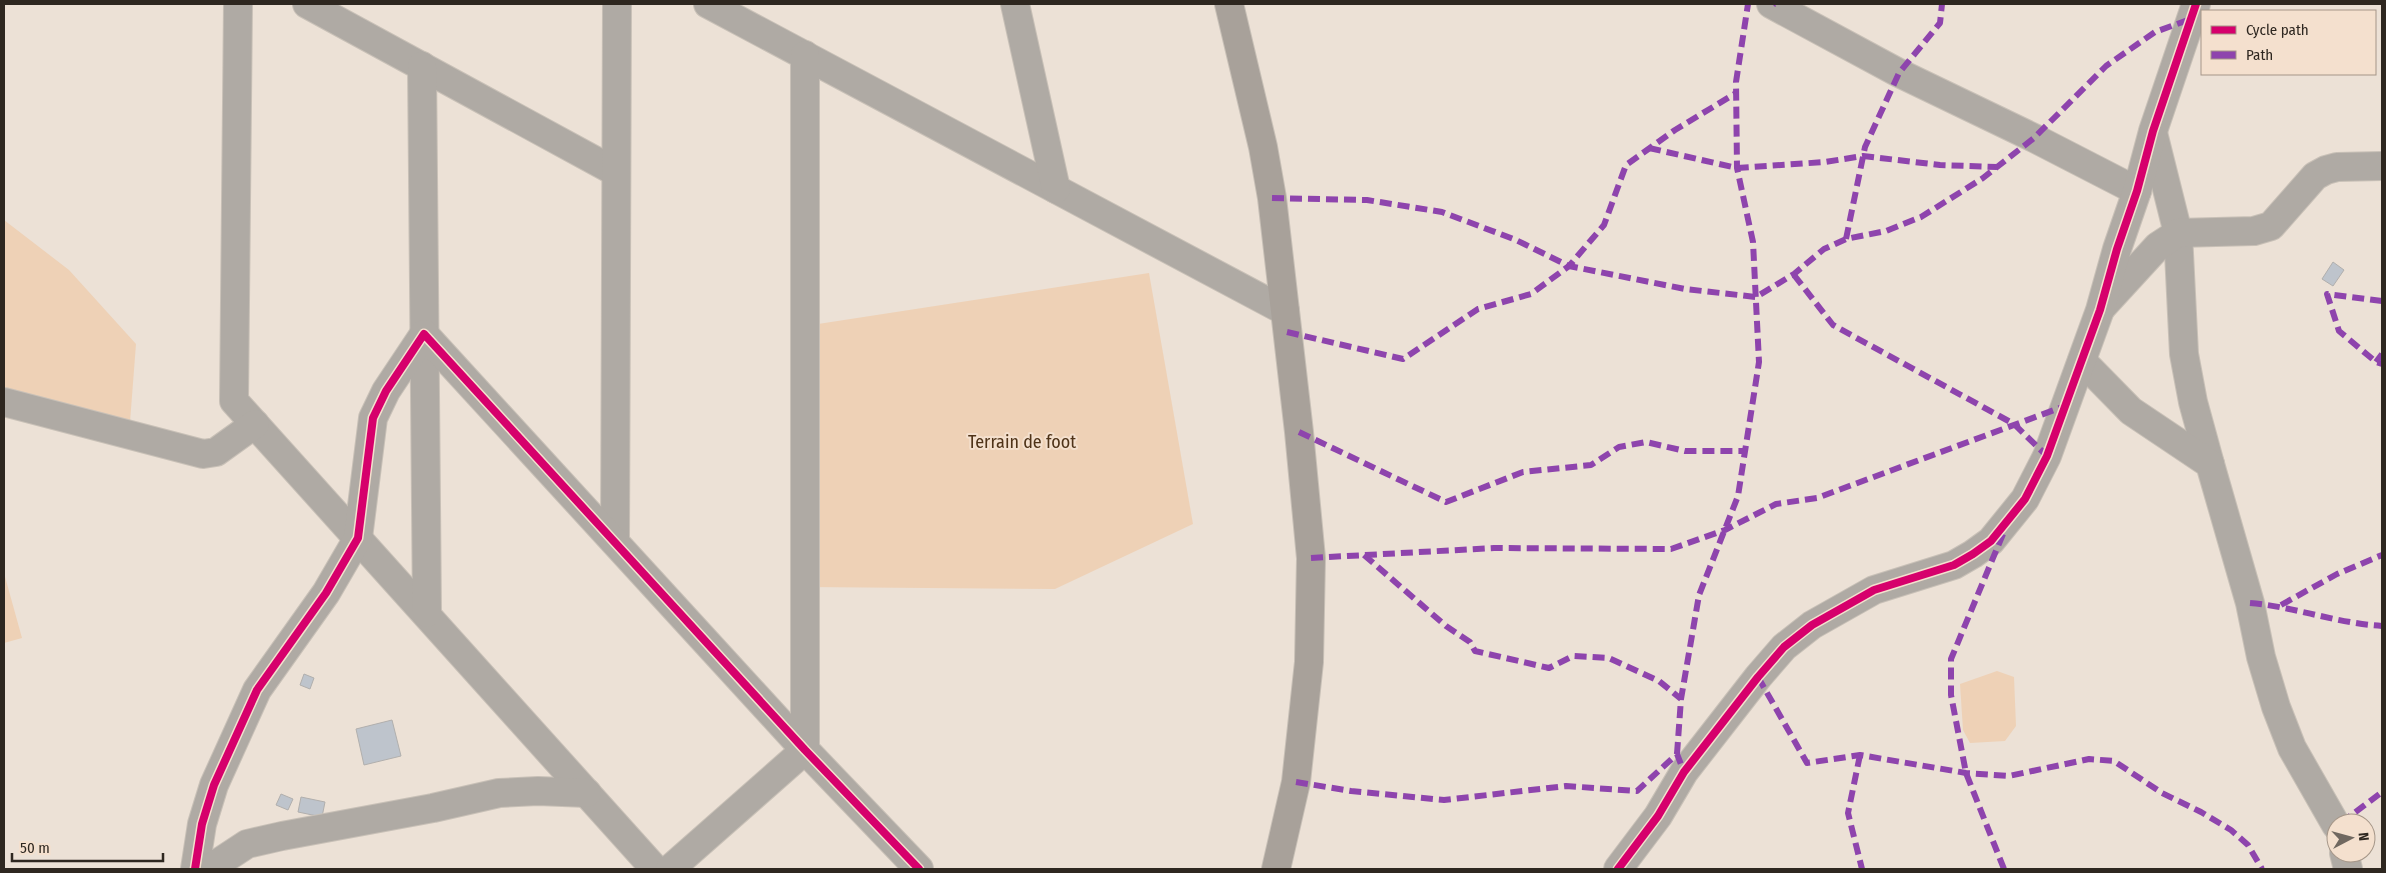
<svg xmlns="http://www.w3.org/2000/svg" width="2386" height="873" font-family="'Fira Sans Condensed',sans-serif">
	<rect width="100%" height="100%" fill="#ece1d6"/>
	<g fill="#eed1b6">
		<polygon points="4,220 69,270 136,344 129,435 4,402"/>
		<polygon points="1149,273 1193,524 1055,589 805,587 805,326"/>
		<polygon points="4,573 22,638 4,643"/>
		<polygon points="1997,671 2014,677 2016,726 2005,741 1970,743 1963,730 1960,684"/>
	</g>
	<g fill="#bec4cc" stroke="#b1afad">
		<polygon points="2333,262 2344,270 2333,286 2322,279"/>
		<polygon points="304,674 314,678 310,689 300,685"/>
		<polygon points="392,720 401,756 364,765 356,729"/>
		<polygon points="281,794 293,799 288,810 276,805"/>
		<polygon points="301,797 325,802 322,817 298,812"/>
	</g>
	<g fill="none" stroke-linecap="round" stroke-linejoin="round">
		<defs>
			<g id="minor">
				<polyline points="238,4 234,401 655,869"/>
				<polyline points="307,4 616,172"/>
				<polyline points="708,4 1285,311"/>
				<polyline points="1015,4 1056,189"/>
				<polyline points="1771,4 1899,73 2034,138 2137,191"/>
				<polyline points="422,66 427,613"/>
				<polyline points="2153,133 2178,233 2184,354 2193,402 2210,464"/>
				<polyline points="2102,307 2158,246 2178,233 2254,231 2271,226 2315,176 2326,170 2337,167 2382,166"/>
				<polyline points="2082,361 2131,411 2210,464 2250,603 2261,657 2276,707 2292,748 2336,825"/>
				<polyline points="4,402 203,454 216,452 255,424"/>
				<polyline points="615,542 617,4"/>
				<polyline points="2344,853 2348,869"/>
				<polyline points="195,869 202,824 214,785 257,690 326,593 358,538 373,418 386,391 424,334 805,750 919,869"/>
				<polyline points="209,869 247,844 282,836 433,808 499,793 538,791 587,793"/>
				<polyline points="670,869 805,750 805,55"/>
				<polyline points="1618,869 1658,816 1684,772 1758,677 1784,647 1812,625 1874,590 1954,565 1973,554 1991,541 2025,499 2047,456 2100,310 2117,249 2137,191 2153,131 2196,4"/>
			</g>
			<polyline id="major" points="1229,4 1263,147 1272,198 1299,432 1311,558 1309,662 1296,782 1276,869"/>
		</defs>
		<use href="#minor" stroke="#c8c0b7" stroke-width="30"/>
		<use href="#major" stroke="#c8c0b7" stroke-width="30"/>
		<use href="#minor" stroke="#afaaa4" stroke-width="28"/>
		<use href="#major" stroke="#a8a19a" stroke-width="28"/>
		<g stroke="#8e44ad" stroke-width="6" stroke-dasharray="12 6" stroke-linecap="butt">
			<polyline points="1773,5 1774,4"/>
			<polyline points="1649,148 1737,168 1825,162 1863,156 1940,165 1997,167"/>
			<polyline points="1272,198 1367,200 1442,212 1516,240 1569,266 1685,289 1756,297 1794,274 1824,249 1846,239 1886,231 1921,217 1983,178 2034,138 2106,66 2155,32 2191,19"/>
			<polyline points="1846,239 1865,147 1899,73 1940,23 1942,4"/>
			<polyline points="1794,275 1833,325 2014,424 2047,456"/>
			<polyline points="2382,301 2327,294 2339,331 2376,362 2382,364"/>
			<polyline points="1287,332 1403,359 1478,309 1531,294 1569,266 1604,225 1626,165 1675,130 1736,93"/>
			<polyline points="2376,362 2382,354"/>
			<polyline points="1299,432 1446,502 1523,472 1591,465 1619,447 1646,442 1685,451 1745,451"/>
			<polyline points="2003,534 1951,659 1951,695 1966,773 2004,869"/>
			<polyline points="1364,555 1446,626 1470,642 1475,651 1549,668 1573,656 1609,658 1659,681 1681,699"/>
			<polyline points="1311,558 1494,548 1671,549 1725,530 1776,504 1817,498 2065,406"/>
			<path d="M2250,603c46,4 85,20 132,23"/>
			<polyline points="2281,605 2337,574 2382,555"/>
			<polyline points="1758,677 1807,763 1860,755 1966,773 2009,776 2089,759 2114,761 2162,793 2201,812 2231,830 2248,845 2262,869"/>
			<polyline points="1677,754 1681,699 1699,595 1738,496 1759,362 1753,242 1737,168 1736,82 1748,4"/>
			<polyline points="1860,755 1848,813 1862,869"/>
			<polyline points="1296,782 1351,791 1444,800 1566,786 1637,791 1677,754 1684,772"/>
			<polyline points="2341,823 2382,792"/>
		</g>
		<defs>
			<g id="cycleway">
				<polyline points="195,869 202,824 214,785 257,690 326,593 358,538 373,418 386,391 424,334 805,750 919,869"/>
				<polyline points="1618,869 1658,816 1684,772 1758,677 1784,647 1812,625 1874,590 1954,565 1973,554 1991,541 2025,499 2047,456 2100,310 2117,249 2137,191 2153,131 2196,4"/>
			</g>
		</defs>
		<use href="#cycleway" stroke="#f4e0ce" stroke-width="11"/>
		<use href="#cycleway" stroke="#d6006c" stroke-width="8"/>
	</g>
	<g text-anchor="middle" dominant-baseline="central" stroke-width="4" stroke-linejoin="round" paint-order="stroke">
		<g font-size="18" fill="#4f3318" stroke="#f4e0ce">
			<text x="1022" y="442">Terrain de foot</text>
		</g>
	</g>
	<rect width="2386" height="873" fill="none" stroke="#2e2720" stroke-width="10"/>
	<rect x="2201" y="10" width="175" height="65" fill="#f4e0ce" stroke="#a59688"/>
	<rect x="2211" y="26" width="25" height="8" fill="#d6006c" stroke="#a59688"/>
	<text x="2246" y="35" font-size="15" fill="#2e2720">Cycle path</text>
	<rect x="2211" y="51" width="25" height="8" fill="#8e44ad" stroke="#a59688"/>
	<text x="2246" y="60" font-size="15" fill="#2e2720">Path</text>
	<g transform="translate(2351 838) rotate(84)"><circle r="24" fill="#f4e0ce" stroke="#a59688"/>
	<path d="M0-4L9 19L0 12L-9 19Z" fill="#706860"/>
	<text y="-8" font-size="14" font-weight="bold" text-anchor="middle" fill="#2e2720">N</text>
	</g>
	<path d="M12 853v8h151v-8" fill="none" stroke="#2e2720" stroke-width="2.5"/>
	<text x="20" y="853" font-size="15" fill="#2e2720" stroke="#f4e0ce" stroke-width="4" paint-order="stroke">50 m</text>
</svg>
